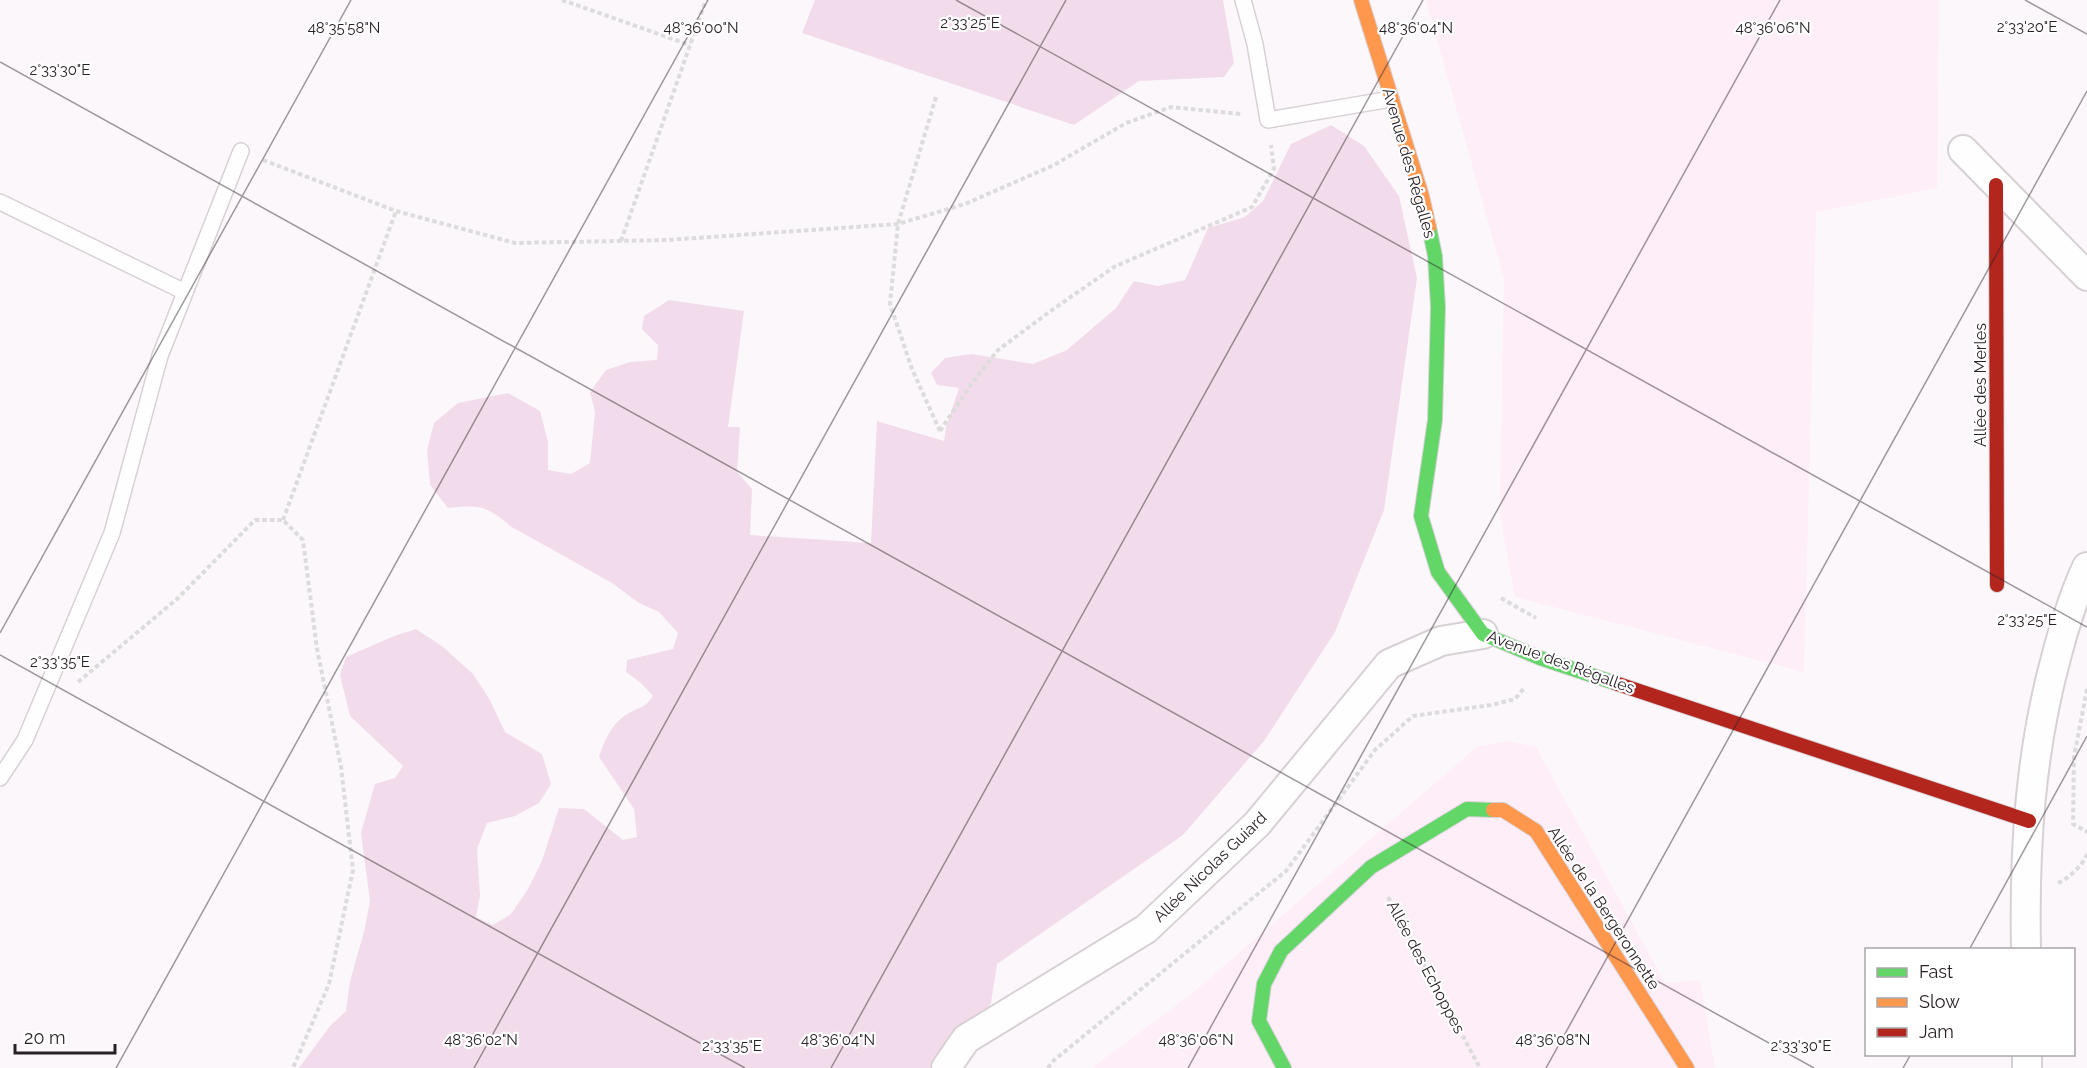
<svg xmlns="http://www.w3.org/2000/svg" width="2087" height="1068" font-family="Raleway,sans-serif">
	<rect width="100%" height="100%" fill="#fcf7fa"/>
	<g fill="#feeef8">
		<polygon points="1426,0 1939,0 1937,188 1816,212 1804,672 1515,597 1500,515 1504,279"/>
		<polygon points="1508,741 1536,747 1665,983 1700,980 1715,1068 1092,1068 1195,991 1478,746"/>
	</g>
	<g fill="#f2dceb">
		<polygon points="815,0 1223,0 1234,63 1224,77 1139,81 1074,125 802,33"/>
		<path d="M1331,125l33,21 35,50 18,82 -33,232 -49,122 -71,109 -81,94 -186,129 -6,39 -46,65h-646l31,-42 16,-15 4,-30 14,-49 6,-31 -9,-68 14,-49 20,-6 8,-12 -53,-50 -10,-41 6,-18 48,-21 22,-7 27,18 30,27 17,26 15,32 37,22 9,30 -12,19 -24,13 -28,7 -10,26 3,47 -4,21 17,8 18,-11 17,-25 14,-28 17,-53 25,1 39,31 14,-3 -3,-28 -35,-52c5,-16 14,-36 30,-44 12,-7 15,-4 24,-17l-12,-13 -15,-11 1,-12 46,-11 5,-16 -19,-21 -20,-9 -27,-20 -102,-57c-23,-21 -32,-21 -62,-18l-18,-23 -3,-35 7,-27 24,-20 50,-10 32,18 8,31v28l23,4 19,-11 5,-51 -5,-20 16,-22 24,-8 27,-2 1,-15 -16,-16 2,-13 25,-16 75,11 -16,116h12l-3,45 15,17 -2,46 121,8 6,-122 67,20 2,-14 13,-39 -22,-3 -6,-12 14,-15 26,-4 62,10 34,-14 49,-42 18,-27 24,5 27,-6 23,-52 37,-11 18,-16 28,-57z"/>
	</g>
	<g fill="none" stroke-linecap="round" stroke-linejoin="round">
		<defs>
			<g id="lane">
				<polyline points="1243,0 1255,44 1268,120 1391,99"/>
				<polyline points="0,202 185,292"/>
				<polyline points="0,778 25,740 112,533 160,356 241,151"/>
			</g>
			<g id="street">
				<polyline points="1963,150 2087,276"/>
				<path d="M2026,950c-2,-102 4,-198 31,-296 8,-30 17,-59 30,-87"/>
				<polyline points="2027,1054 2027,1068"/>
				<polyline points="946,1068 966,1039 1146,929 1257,824 1389,664 1441,641 1483,634"/>
			</g>
			<g id="fast">
				<polyline points="1429,227 1435,256 1438,307 1435,420 1421,516 1438,572 1483,634 1540,658 1615,683"/>
				<polyline points="1284,1068 1259,1021 1264,984 1281,951 1371,867 1467,809 1493,810"/>
			</g>
			<g id="slow">
				<polyline points="1361,0 1422,196 1429,227"/>
				<polyline points="1493,810 1503,810 1536,831 1687,1068"/>
			</g>
			<g id="jam">
				<polyline points="1996,185 1997,585"/>
				<polyline points="1615,683 2029,821"/>
			</g>
		</defs>
		<use href="#lane" stroke="#d7d1d5" stroke-width="18"/>
		<use href="#street" stroke="#d7d1d5" stroke-width="32"/>
		<use href="#fast" stroke="#d7d1d5" stroke-width="16"/>
		<use href="#slow" stroke="#d7d1d5" stroke-width="16"/>
		<use href="#jam" stroke="#d7d1d5" stroke-width="16"/>
		<g stroke="#dddcdd" stroke-width="4" stroke-dasharray="4.5 3" stroke-linecap="butt">
			<polyline points="562,0 690,45"/>
			<polyline points="936,97 898,224 890,304 912,369 940,431"/>
			<polyline points="263,160 396,211 515,243 667,240 898,224 965,204 1054,165 1126,123 1171,107 1241,114"/>
			<polyline points="621,241 706,0"/>
			<polyline points="940,431 972,383 998,350 1052,310 1114,267 1252,207 1274,169 1271,145"/>
			<polyline points="283,520 396,211"/>
			<polyline points="1501,598 1536,618"/>
			<polyline points="78,682 177,599 255,520 283,520 303,540 317,649 341,767 353,870 329,984 293,1068"/>
			<polyline points="2087,689 2074,757 2073,824 2087,832"/>
			<path d="M2058,883c10,-4 25,-18 29,-29"/>
			<polyline points="1388,897 1480,1068"/>
			<polyline points="1048,1068 1053,1061 1286,871 1375,750 1413,716 1491,705 1515,699 1525,687"/>
		</g>
		<use href="#lane" stroke="#fffefe" stroke-width="15"/>
		<use href="#street" stroke="#fffefe" stroke-width="28"/>
		<use href="#fast" stroke="#63d668" stroke-width="14"/>
		<use href="#slow" stroke="#ff974d" stroke-width="14"/>
		<use href="#jam" stroke="#b3261e" stroke-width="14"/>
	</g>
	<path fill="none" stroke="#292127" stroke-width="1.5" stroke-opacity="0.45" d="M956,0l1131,627M2025,0l62,34M0,62l1814,1006M0,633l351,-633M0,655l745,413M1969,950l118,-214M116,1068l592,-1068M474,1068l592,-1068M831,1068l592,-1068M1188,1068l592,-1068M1546,1068l541,-977M1903,1068l8,-14"/>
	<g text-anchor="middle" dominant-baseline="central" stroke-width="4.5" stroke-linejoin="round" paint-order="stroke">
		<g font-size="16" fill="#292127" stroke="#fff">
			<text transform="translate(1409 163) rotate(74)">Avenue des Régalles</text>
			<text transform="translate(1980 385) rotate(-90)">Allée des Merles</text>
			<text transform="translate(1561 662) rotate(20)">Avenue des Régalles</text>
			<text transform="translate(1210 867) rotate(-44)">Allée Nicolas Guiard</text>
			<text transform="translate(1604 908) rotate(57)">Allée de la Bergeronnette</text>
			<text transform="translate(1426 967) rotate(62)">Allée des Echoppes</text>
		</g>
	</g>
	<g font-size="15" text-anchor="middle" fill="#292127" stroke="#fff" stroke-width="4.5" stroke-linejoin="round" paint-order="stroke">
		<text x="970" y="28">2°33'25"E</text>
		<text x="2027" y="32">2°33'20"E</text>
		<text x="344" y="33">48°35'58"N</text>
		<text x="701" y="33">48°36'00"N</text>
		<text x="1416" y="33">48°36'04"N</text>
		<text x="1773" y="33">48°36'06"N</text>
		<text x="60" y="75">2°33'30"E</text>
		<text x="2027" y="625">2°33'25"E</text>
		<text x="60" y="667">2°33'35"E</text>
		<text x="481" y="1045">48°36'02"N</text>
		<text x="838" y="1045">48°36'04"N</text>
		<text x="1196" y="1045">48°36'06"N</text>
		<text x="1553" y="1045">48°36'08"N</text>
		<text x="732" y="1051">2°33'35"E</text>
		<text x="1801" y="1051">2°33'30"E</text>
	</g>
	<rect x="1865" y="948" width="210" height="108" fill="#ffffff" stroke="#a9a6a9" stroke-width="1.5"/>
	<rect x="1877" y="968" width="30" height="9" fill="#63d668" stroke="#a9a6a9" stroke-width="1.5"/>
	<text x="1919" y="978" font-size="18" fill="#292127">Fast</text>
	<rect x="1877" y="998" width="30" height="9" fill="#ff974d" stroke="#a9a6a9" stroke-width="1.5"/>
	<text x="1919" y="1008" font-size="18" fill="#292127">Slow</text>
	<rect x="1877" y="1028" width="30" height="9" fill="#b3261e" stroke="#a9a6a9" stroke-width="1.5"/>
	<text x="1919" y="1038" font-size="18" fill="#292127">Jam</text>
	<path d="M15 1044v9h100v-9" fill="none" stroke="#292127" stroke-width="3"/>
	<text x="24" y="1044" font-size="18" fill="#292127" stroke="#ffffff" stroke-width="4.5" paint-order="stroke">20 m</text>
</svg>
